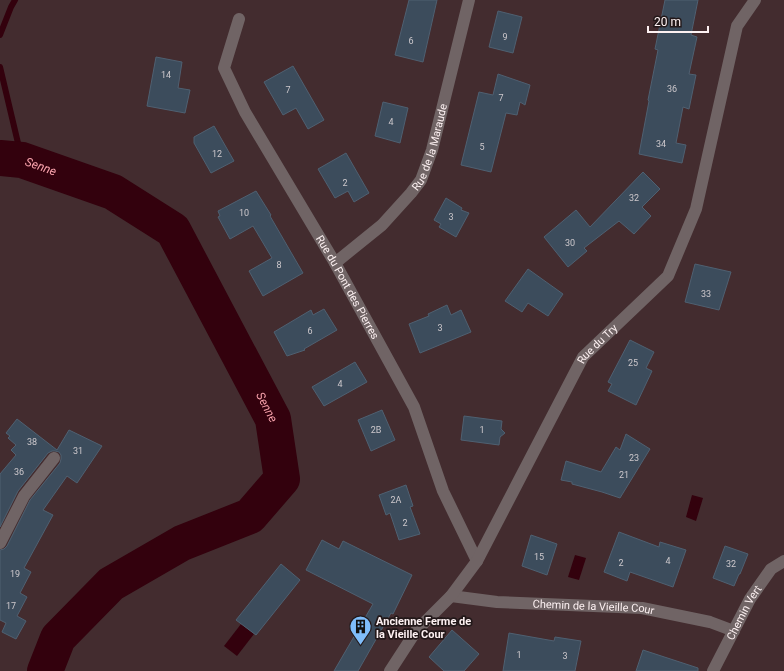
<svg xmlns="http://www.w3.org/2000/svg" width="784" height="671" font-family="Roboto,sans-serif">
	<rect width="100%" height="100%" fill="#432c2f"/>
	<g fill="#33010d">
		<polygon points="692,495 703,498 696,521 686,517"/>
		<polygon points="575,555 586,558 579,580 568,577"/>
		<polygon points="241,624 254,634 237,656 224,646"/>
	</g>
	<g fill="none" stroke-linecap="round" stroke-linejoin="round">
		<g stroke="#33010d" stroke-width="6">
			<polyline points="0,35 11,7 15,0"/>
			<polyline points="0,67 22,160"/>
		</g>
		<path stroke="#33010d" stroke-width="36" id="s1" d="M0,158l22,2 91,32 60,38 100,189 9,60 -32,37 -68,27 -71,41 -53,54 -13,33"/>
	</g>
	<g fill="#3c4c5c" stroke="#4f6071">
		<polygon points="409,0 437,0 423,62 395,55"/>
		<polygon points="665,0 698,0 691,35 697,37 689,74 696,75 689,109 683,107 676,143 686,145 682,163 639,154 649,101 648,100 658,50 655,49"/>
		<polygon points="498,11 522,17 513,53 489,47"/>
		<polygon points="156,57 182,62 178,88 190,90 185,113 147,106"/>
		<polygon points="293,66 324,120 308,129 296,108 283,115 264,82"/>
		<polygon points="498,74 530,85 525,105 520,102 517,115 506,113 491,172 461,165 479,92 493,95"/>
		<polygon points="383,102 408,108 400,143 375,136"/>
		<polygon points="214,126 234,161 211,173 194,143 194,137"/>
		<polygon points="346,153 369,193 354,202 348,191 335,198 318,169"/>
		<polygon points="643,172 660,189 642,207 651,216 634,234 619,221 584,248 587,251 568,267 544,237 576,210 590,227"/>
		<polygon points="256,191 271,215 270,216 303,273 263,296 249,271 272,258 253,226 230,239 218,217 220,216 218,211"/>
		<polygon points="446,198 462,208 461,210 469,213 456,237 439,227 441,224 434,220"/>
		<polygon points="695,264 731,272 719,310 685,302"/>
		<polygon points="528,269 563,294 548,316 528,303 522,312 505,301"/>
		<polygon points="447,305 451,315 461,310 471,332 420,353 409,324 429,316 428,314"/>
		<polygon points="324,309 337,330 304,349 305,350 287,356 274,332 311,310 313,315"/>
		<polygon points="630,340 654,352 646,368 652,371 636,405 608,391 612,384 608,382"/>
		<polygon points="355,362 367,382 324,406 312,387"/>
		<polygon points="382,410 395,440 371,451 358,420"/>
		<polygon points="464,416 502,421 501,429 505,433 500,437 499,445 461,440"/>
		<polygon points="17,419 57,450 69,430 102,446 77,483 67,476 43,510 53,515 24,568 31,572 20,593 27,597 17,616 26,621 16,639 2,632 6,623 0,620 0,550 4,549 7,546 30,500 60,463 61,459 61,455 59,452 55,451 52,451 48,453 18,491 0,527 0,474 16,455 11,450 16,445 8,438 10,436 6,433"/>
		<polygon points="626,434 650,449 620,498 602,492 572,484 572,482 561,480 566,461 601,472 616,447 620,450"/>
		<polygon points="406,485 413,506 410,507 420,534 399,540 390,513 386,515 379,495"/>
		<polygon points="619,532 659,547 660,542 686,550 673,587 630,572 627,581 604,572"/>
		<polygon points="531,535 557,544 547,575 522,566"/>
		<polygon points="322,540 339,549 343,541 412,575 393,614 391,613 358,671 334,671 373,604 306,570"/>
		<polygon points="725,546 748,554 740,574 739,574 734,586 713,578"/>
		<polygon points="281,564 300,580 256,635 236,620"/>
		<polygon points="452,630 479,654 464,671 444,671 429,657"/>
		<polygon points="509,633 554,641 555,637 581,641 575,671 503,671"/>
		<polygon points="643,650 698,668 698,671 636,671"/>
	</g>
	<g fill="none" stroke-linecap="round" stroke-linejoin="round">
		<g stroke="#706465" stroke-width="12">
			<path id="s2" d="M239,19l-15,49 21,44 90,151 79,144 29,84 34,70"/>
			<path id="s3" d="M335,263l47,-38 29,-32 10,-13 11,-30 37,-150"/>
			<polyline points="0,543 24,496 54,458"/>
			<path id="s4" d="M451,596l46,6 145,6 68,14 24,9"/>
			<path id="s5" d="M390,671l26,-40 35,-35 26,-35 106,-204 85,-81 28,-67 41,-183 18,-26"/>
			<path id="s6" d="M713,671l37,-72 21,-30 13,-8"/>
		</g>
	</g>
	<defs>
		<symbol id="building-pin" viewBox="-11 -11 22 30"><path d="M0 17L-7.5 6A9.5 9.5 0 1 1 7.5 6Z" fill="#7fbdfa" stroke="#221819"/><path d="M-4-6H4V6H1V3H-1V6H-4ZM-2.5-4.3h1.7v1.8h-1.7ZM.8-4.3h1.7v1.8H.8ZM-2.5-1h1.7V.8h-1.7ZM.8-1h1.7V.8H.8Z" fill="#111"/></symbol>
	</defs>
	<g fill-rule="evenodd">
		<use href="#building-pin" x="348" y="614" width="25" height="34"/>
	</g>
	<g text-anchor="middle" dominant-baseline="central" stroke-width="3.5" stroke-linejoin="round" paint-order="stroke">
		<g font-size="9" fill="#cdc8cc">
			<text x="505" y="37">9</text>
			<text x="411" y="41">6</text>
			<text x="166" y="75">14</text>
			<text x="672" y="89">36</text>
			<text x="288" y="90">7</text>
			<text x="501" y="98">7</text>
			<text x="391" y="122">4</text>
			<text x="661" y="144">34</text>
			<text x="482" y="147">5</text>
			<text x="217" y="154">12</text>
			<text x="345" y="183">2</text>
			<text x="634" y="198">32</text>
			<text x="244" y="213">10</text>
			<text x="451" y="217">3</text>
			<text x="570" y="243">30</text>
			<text x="279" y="265">8</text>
			<text x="706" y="294">33</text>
			<text x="440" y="328">3</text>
			<text x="310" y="331">6</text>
			<text x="633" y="363">25</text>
			<text x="340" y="384">4</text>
			<text x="376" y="430">2B</text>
			<text x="482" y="430">1</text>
			<text x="32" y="442">38</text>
			<text x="78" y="451">31</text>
			<text x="634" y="458">23</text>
			<text x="19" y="472">36</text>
			<text x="624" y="475">21</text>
			<text x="396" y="500">2A</text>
			<text x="405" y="523">2</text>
			<text x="539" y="557">15</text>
			<text x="668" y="561">4</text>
			<text x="621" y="563">2</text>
			<text x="731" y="564">32</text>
			<text x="15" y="574">19</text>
			<text x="11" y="606">17</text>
			<text x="519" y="655">1</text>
			<text x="565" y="656">3</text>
		</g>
		<g font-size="11" fill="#fdf1f2" stroke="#221819">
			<text stroke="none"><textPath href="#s3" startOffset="154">Rue de la Maraude</textPath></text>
			<text stroke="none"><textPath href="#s2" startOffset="303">Rue du Pont des Pierres</textPath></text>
			<text stroke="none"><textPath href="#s5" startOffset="390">Rue du Try</textPath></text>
			<text stroke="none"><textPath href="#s4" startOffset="143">Chemin de la Vieille Cour</textPath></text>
			<text stroke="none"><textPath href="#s6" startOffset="66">Chemin Vert</textPath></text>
		</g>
		<g font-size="11" font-weight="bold" fill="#fdf1f2" stroke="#221819" text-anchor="start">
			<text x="376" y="621">Ancienne Ferme de<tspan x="376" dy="13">la Vieille Cour</tspan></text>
		</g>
		<g font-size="12" font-style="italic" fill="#f9a2ac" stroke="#221819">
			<text stroke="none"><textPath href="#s1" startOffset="42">Senne</textPath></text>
			<text stroke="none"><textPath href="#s1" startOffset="390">Senne</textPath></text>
		</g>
	</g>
	<path d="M648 26v6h60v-6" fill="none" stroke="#fdf1f2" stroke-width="2"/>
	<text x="654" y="26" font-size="12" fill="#fdf1f2" stroke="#221819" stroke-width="3" paint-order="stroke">20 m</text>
</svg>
